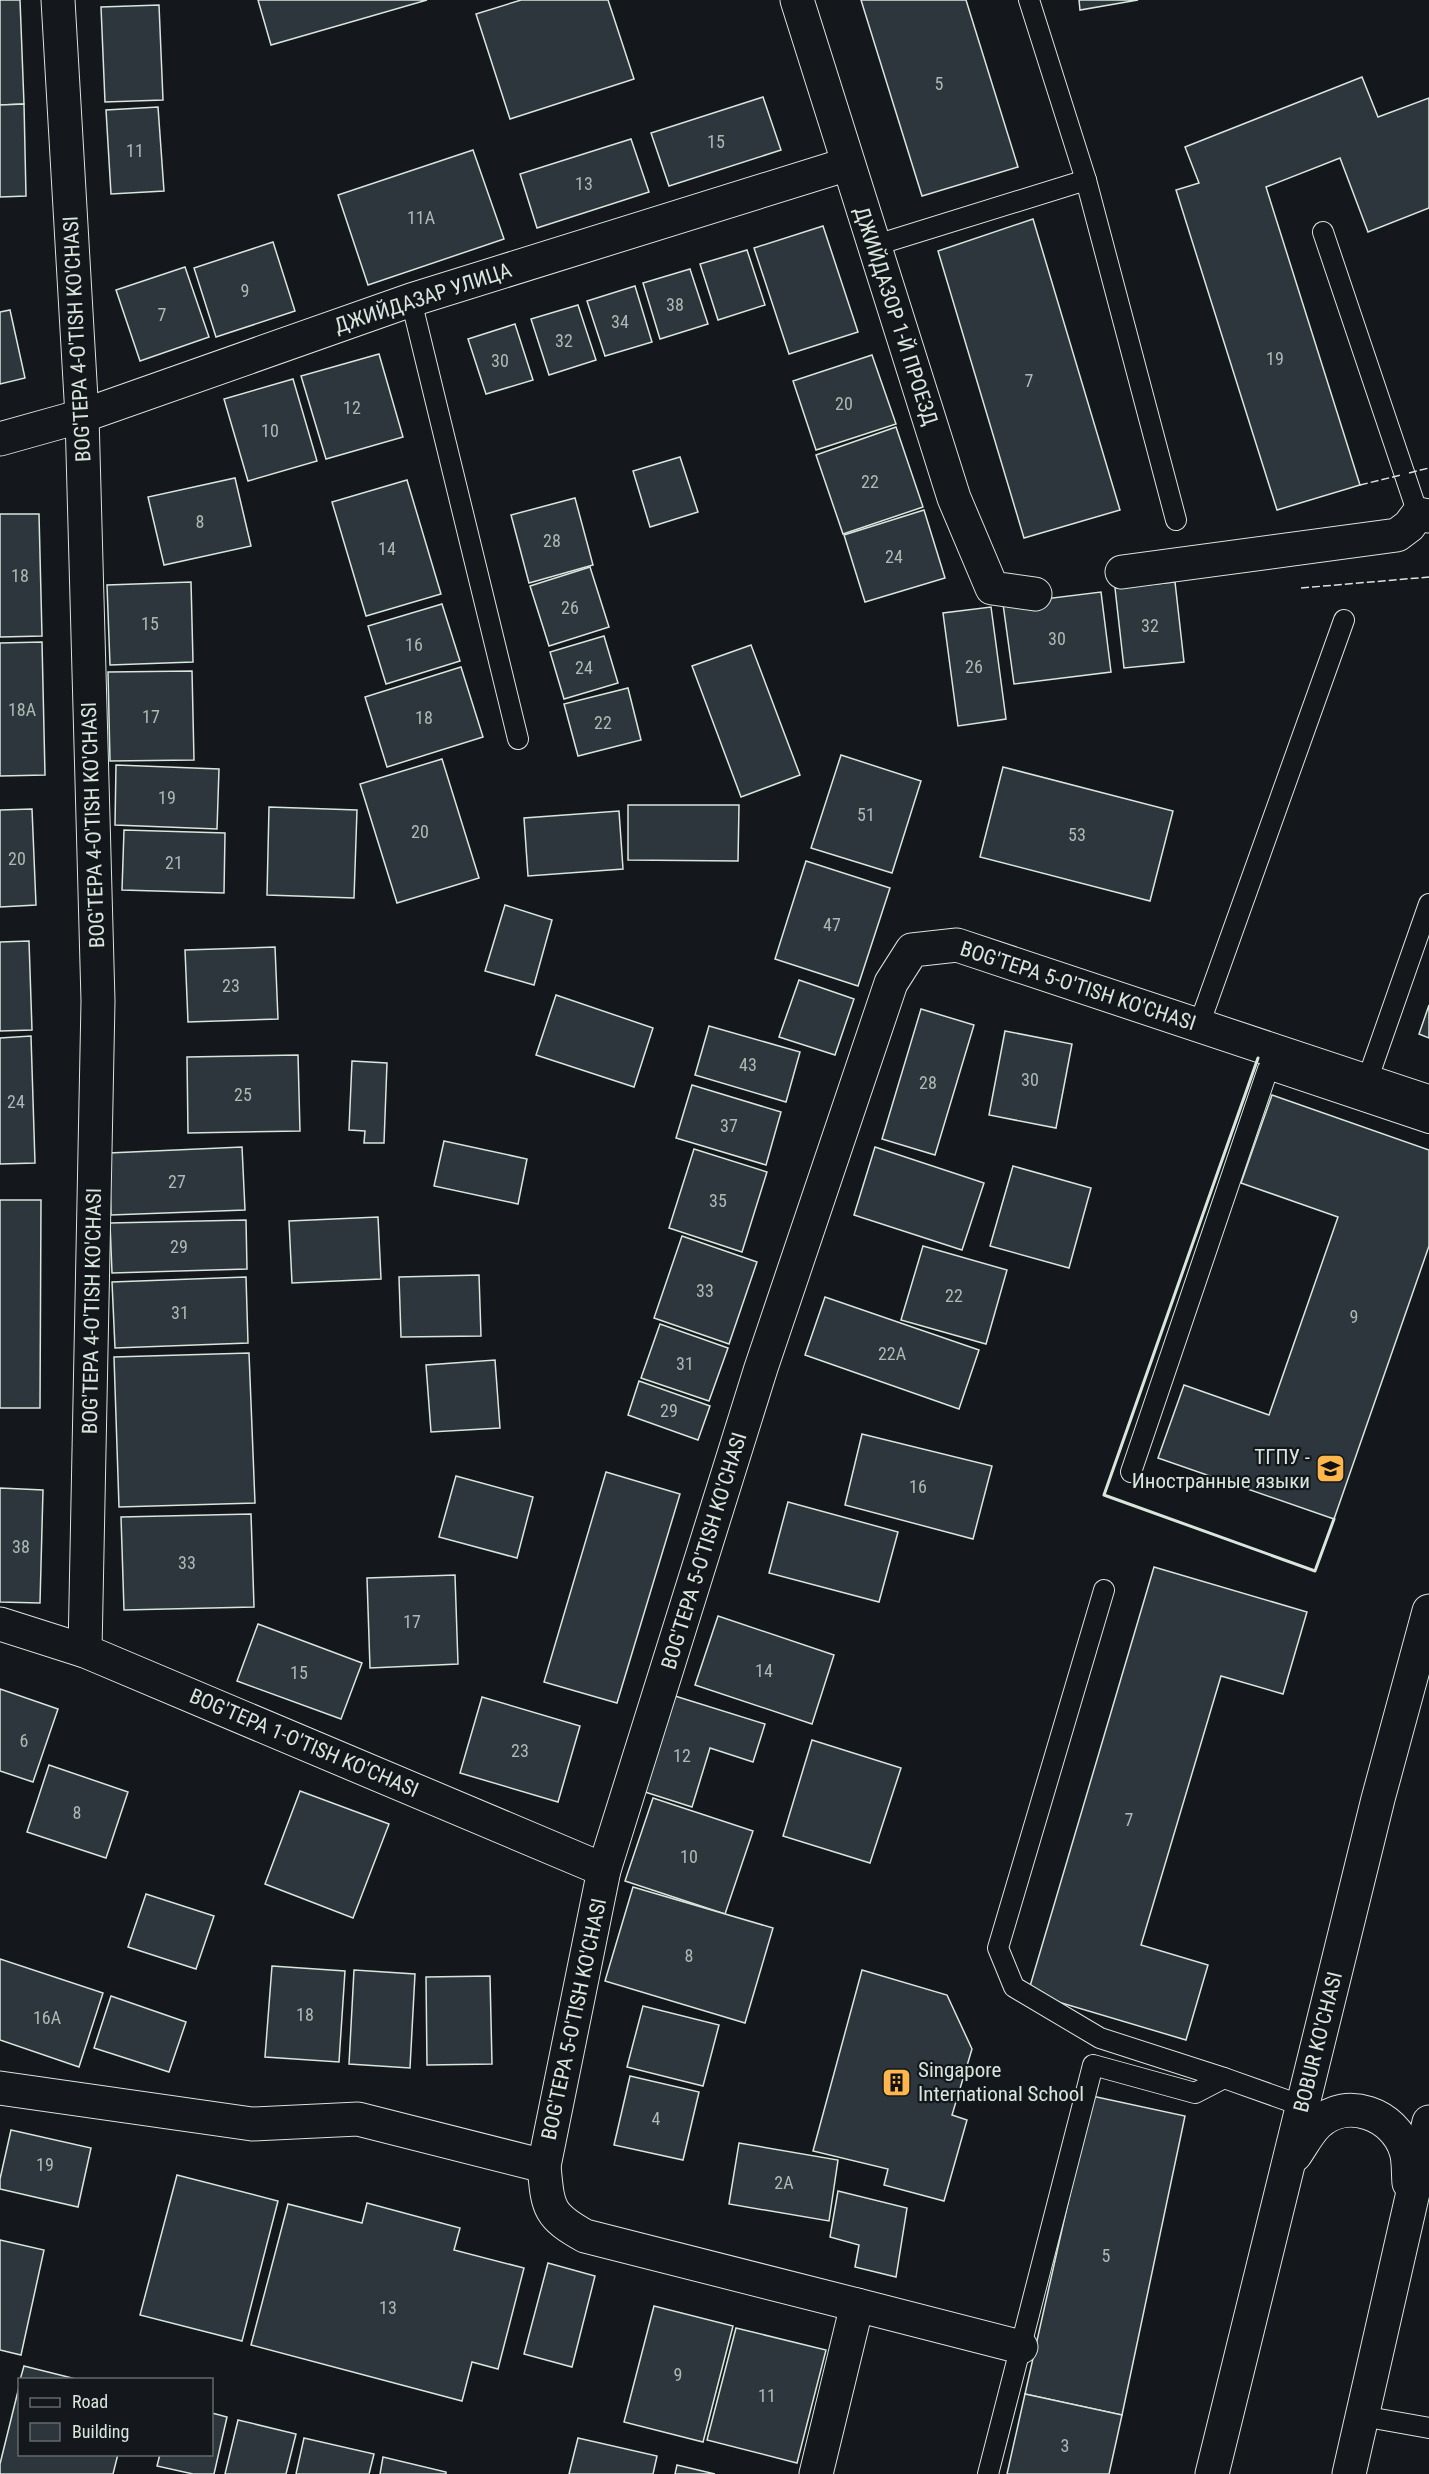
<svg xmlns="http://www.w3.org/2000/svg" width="1429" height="2474" font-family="'Roboto Condensed',sans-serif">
	<rect width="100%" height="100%" fill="#14181c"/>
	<g fill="#2c363c" stroke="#d8e6dc" stroke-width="1.5">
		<polygon points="0,0 20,0 24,104 0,105"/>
		<polygon points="258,0 427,0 271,45"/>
		<polygon points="521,0 608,0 634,79 510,119 476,14"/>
		<polygon points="861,0 966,0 1018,167 922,196"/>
		<polygon points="1079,0 1138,0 1080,10"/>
		<polygon points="159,5 163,100 105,102 101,7"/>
		<polygon points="1362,77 1378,117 1429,98 1429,208 1368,232 1340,158 1266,187 1360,485 1277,510 1176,190 1199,183 1185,147"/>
		<polygon points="763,97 781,150 669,186 651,133"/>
		<polygon points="24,104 26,196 0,197 0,105"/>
		<polygon points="158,107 164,191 111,194 106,110"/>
		<polygon points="631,139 649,192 537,228 520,174"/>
		<polygon points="473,150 504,239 368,285 338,195"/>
		<polygon points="1033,219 1120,510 1024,538 938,251"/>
		<polygon points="823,226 858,332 789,354 754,248"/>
		<polygon points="273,242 295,311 216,337 194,268"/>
		<polygon points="747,250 765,305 718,320 700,264"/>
		<polygon points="185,267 209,337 140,361 116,290"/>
		<polygon points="690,269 708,324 660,339 643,283"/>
		<polygon points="635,286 652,342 605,356 587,301"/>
		<polygon points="578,305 596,360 549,375 531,319"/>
		<polygon points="10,310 25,378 0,384 0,312"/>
		<polygon points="515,324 533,380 486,394 468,339"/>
		<polygon points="379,354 403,437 326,459 301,376"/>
		<polygon points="872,355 896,424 816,450 793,381"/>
		<polygon points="293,379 317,461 248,481 224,399"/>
		<polygon points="896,427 923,507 843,534 816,455"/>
		<polygon points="680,457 698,512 650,527 633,471"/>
		<polygon points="235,478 251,546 164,565 148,497"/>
		<polygon points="407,480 441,594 366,616 332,502"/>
		<polygon points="575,498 593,565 529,583 511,515"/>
		<polygon points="924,510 945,578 865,602 844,535"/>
		<polygon points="0,514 39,514 42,636 0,637"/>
		<polygon points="590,567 609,627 549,646 530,586"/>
		<polygon points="191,582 193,662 110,665 107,585"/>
		<polygon points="1175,582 1184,662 1124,668 1115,588"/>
		<polygon points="1101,592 1111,672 1014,684 1003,604"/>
		<polygon points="442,604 460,661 386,684 368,626"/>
		<polygon points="991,607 1006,719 958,726 943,613"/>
		<polygon points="604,636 618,683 564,699 550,652"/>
		<polygon points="42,642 45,775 0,776 0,643"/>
		<polygon points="751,645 800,775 741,797 692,666"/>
		<polygon points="461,667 483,737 387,767 365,697"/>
		<polygon points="192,671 194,760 110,761 108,672"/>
		<polygon points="628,688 641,740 578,756 564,704"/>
		<polygon points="841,755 921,781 892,873 811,848"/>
		<polygon points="442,759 479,878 397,903 360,784"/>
		<polygon points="116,765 219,769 217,829 115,825"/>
		<polygon points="1003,767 1173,811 1150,901 980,857"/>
		<polygon points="628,805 739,805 738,861 628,860"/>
		<polygon points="269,807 357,810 354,898 267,895"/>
		<polygon points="32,809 36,905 0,907 0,810"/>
		<polygon points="619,811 623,869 528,876 524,818"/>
		<polygon points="124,830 225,833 224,893 122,890"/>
		<polygon points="806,861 890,888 858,986 775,959"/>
		<polygon points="505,905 552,920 534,985 485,971"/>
		<polygon points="29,941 32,1030 0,1031 0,942"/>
		<polygon points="275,947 278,1019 188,1022 185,950"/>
		<polygon points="799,980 854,999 835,1055 779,1037"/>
		<polygon points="556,995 653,1028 634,1087 536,1055"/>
		<polygon points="1429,1005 1429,1038 1419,1034"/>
		<polygon points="921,1009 974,1025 935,1155 882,1139"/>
		<polygon points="709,1026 800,1052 786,1102 695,1075"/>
		<polygon points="1005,1031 1072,1044 1056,1128 989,1115"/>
		<polygon points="31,1036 35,1163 0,1164 0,1038"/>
		<polygon points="298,1055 300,1131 188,1133 187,1057"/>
		<polygon points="352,1061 387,1063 384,1143 364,1143 365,1131 349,1130"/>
		<polygon points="692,1085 781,1112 766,1165 676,1138"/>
		<polygon points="1272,1095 1429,1150 1429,1246 1334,1519 1158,1458 1184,1385 1269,1415 1338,1217 1241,1183"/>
		<polygon points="444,1141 527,1159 518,1204 434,1186"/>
		<polygon points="242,1147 245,1210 111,1215 109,1153"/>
		<polygon points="875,1147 984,1183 962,1250 854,1215"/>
		<polygon points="694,1149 767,1172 742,1252 669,1228"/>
		<polygon points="1013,1166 1091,1188 1069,1268 990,1246"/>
		<polygon points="0,1200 41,1200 40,1408 0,1408"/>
		<polygon points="378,1217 381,1279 292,1283 289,1221"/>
		<polygon points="246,1220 247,1269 112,1273 110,1223"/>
		<polygon points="682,1236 757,1262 729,1344 654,1318"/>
		<polygon points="923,1246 1007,1270 986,1344 901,1320"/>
		<polygon points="479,1275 481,1336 401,1337 399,1277"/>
		<polygon points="246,1277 248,1343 115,1348 112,1282"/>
		<polygon points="825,1297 979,1350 959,1409 805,1355"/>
		<polygon points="660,1324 728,1348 709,1401 641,1378"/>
		<polygon points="249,1353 255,1503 119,1507 114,1357"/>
		<polygon points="495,1360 500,1428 431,1432 426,1365"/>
		<polygon points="639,1381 710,1406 698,1440 628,1415"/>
		<polygon points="862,1434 992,1466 973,1539 845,1505"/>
		<polygon points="606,1472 680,1494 617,1703 544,1682"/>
		<polygon points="456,1476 533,1497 517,1558 439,1537"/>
		<polygon points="0,1488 43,1490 40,1603 0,1602"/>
		<polygon points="788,1502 898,1532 879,1602 769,1573"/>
		<polygon points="251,1514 254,1607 124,1610 121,1517"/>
		<polygon points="1154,1567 1307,1612 1283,1694 1221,1676 1141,1945 1208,1965 1186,2040 1028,1993"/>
		<polygon points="455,1575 458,1664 370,1668 367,1578"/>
		<polygon points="718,1616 834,1655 812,1724 695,1685"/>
		<polygon points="258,1624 362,1663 341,1719 237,1681"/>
		<polygon points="0,1689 58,1709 33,1782 0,1771"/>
		<polygon points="675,1696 765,1724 753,1762 710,1748 692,1807 645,1792"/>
		<polygon points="482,1697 580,1726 558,1802 460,1773"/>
		<polygon points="812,1740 901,1768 870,1863 783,1836"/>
		<polygon points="49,1765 128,1792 106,1858 27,1832"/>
		<polygon points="300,1791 389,1824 353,1918 265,1884"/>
		<polygon points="653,1798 753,1831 725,1914 625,1881"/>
		<polygon points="633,1887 773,1928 745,2023 605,1981"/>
		<polygon points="146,1894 214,1916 196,1969 128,1947"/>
		<polygon points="0,1959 103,1993 79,2067 0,2040"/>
		<polygon points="272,1966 345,1971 339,2062 265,2057"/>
		<polygon points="354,1970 415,1974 410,2068 349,2064"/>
		<polygon points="862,1970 947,1995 972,2049 952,2115 967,2120 944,2201 884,2185 888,2169 813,2151"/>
		<polygon points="490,1976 492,2064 427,2065 426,1977"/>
		<polygon points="111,1996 186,2022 169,2072 94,2048"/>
		<polygon points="643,2006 719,2025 703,2086 627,2067"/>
		<polygon points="630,2076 699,2092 683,2160 614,2145"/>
		<polygon points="1092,2096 1185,2116 1122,2415 1025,2394"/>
		<polygon points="11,2130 91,2148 78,2207 0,2189 0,2179"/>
		<polygon points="739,2143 838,2160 829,2221 729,2204"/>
		<polygon points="177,2175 278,2201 242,2341 140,2315"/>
		<polygon points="838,2191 907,2208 896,2277 855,2267 859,2245 830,2237"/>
		<polygon points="367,2203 460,2228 454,2250 524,2268 498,2369 472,2362 462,2401 251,2345 288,2204 362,2223"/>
		<polygon points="0,2240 44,2250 21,2355 0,2350"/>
		<polygon points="548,2263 595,2276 572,2367 524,2354"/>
		<polygon points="654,2306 733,2326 703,2442 624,2422"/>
		<polygon points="736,2328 826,2350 797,2463 707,2440"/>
		<polygon points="24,2366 80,2380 20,2380"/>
		<polygon points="20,2383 20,2454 118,2454 113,2474 0,2474 0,2464"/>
		<polygon points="1025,2394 1122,2415 1109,2474 1007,2474"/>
		<polygon points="212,2413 227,2417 214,2474 193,2474 157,2466 160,2454 212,2454"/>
		<polygon points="238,2420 296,2434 286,2474 225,2474"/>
		<polygon points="304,2438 374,2454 369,2474 296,2474"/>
		<polygon points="578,2438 657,2456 653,2474 569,2474"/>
		<polygon points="383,2457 446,2472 446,2474 380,2474"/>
		<polygon points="677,2465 715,2474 675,2474"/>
	</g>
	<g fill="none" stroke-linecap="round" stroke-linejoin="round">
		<defs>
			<g id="service">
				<polyline points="1029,0 1086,180 1176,520"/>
				<polyline points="1323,232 1418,514"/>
				<polyline points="873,246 1086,180"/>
				<polyline points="411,300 518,739"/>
				<polyline points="1199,1025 1344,620"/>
				<polyline points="1367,1081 1429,904"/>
				<polyline points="1131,1472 1268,1069 1429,1123"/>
				<polyline points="1104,1590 998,1948 1014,1987 1100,2038 1224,2078 1303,2106"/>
				<polyline points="1362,2416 1429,2428"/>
				<polyline points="988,2474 1093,2065 1195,2093 1224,2078"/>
			</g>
			<g id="minor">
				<polyline points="58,0 82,416 98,1001 85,1651"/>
				<polyline points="797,0 954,498 992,588 1035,594"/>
				<polyline points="0,439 82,416 411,300 848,164"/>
				<polyline points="1122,572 1397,535 1409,526 1418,514 1429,516"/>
				<polyline points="0,1624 85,1651 604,1870"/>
				<polyline points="0,2088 252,2124 358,2119 544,2166"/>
				<polyline points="857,2305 1021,2347"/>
				<path d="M816,2474l41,-169 -272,-69c-38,-21 -37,-29 -41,-70l60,-296 157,-502 130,-385 21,-33 45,-5 472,157"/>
			</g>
			<g id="primary">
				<path d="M1295,2155c7,-10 13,-22 22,-31 29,-28 78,-10 89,27 3,9 2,22 3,32"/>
				<polyline points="1212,2474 1378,1799 1429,1611"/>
				<polyline points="1349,2474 1429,2122"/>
			</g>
		</defs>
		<use href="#service" stroke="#d8e6dc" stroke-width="22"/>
		<use href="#minor" stroke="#d8e6dc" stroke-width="35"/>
		<use href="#primary" stroke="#d8e6dc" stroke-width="35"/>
		<use href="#service" stroke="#14181c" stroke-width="20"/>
		<use href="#minor" stroke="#14181c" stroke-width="33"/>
		<use href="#primary" stroke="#14181c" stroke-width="33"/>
		<g stroke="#d8e6dc" stroke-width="1.5" stroke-dasharray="8 3" stroke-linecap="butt">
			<polyline points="1409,473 1429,468"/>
			<polyline points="1360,485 1401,475"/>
			<polyline points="1301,588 1429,577"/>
		</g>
		<polyline stroke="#d8e6dc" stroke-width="3" points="1258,1058 1104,1495 1315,1571 1334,1519"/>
	</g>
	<defs>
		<symbol id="school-square" viewBox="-11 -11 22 22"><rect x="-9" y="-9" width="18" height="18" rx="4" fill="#ffb74d" stroke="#14181c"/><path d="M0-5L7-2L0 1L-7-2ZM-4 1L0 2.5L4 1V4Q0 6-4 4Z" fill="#111"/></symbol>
		<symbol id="building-square" viewBox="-11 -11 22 22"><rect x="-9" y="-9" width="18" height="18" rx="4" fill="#ffb74d" stroke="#14181c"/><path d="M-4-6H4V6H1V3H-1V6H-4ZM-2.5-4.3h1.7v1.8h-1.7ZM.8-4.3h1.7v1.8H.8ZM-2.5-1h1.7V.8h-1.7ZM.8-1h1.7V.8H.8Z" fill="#111"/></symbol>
	</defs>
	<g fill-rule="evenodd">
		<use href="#school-square" x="1314" y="1452" width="33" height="33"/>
		<use href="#building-square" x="880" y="2066" width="33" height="33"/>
	</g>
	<g text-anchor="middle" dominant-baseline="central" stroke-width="4.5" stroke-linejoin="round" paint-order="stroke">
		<g font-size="18" fill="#adbab4">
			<text x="939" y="83">5</text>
			<text x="716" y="141">15</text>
			<text x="135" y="150">11</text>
			<text x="584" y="183">13</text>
			<text x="421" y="217">11A</text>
			<text x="245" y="290">9</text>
			<text x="675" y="304">38</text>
			<text x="162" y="314">7</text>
			<text x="620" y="321">34</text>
			<text x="564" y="340">32</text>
			<text x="1275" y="358">19</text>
			<text x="500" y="360">30</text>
			<text x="1029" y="380">7</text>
			<text x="844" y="403">20</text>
			<text x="352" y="407">12</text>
			<text x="270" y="430">10</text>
			<text x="870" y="481">22</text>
			<text x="200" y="521">8</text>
			<text x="552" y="540">28</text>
			<text x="387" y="548">14</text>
			<text x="894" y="556">24</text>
			<text x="20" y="575">18</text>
			<text x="570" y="607">26</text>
			<text x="150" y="623">15</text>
			<text x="1150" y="625">32</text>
			<text x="1057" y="638">30</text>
			<text x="414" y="644">16</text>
			<text x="974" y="666">26</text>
			<text x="584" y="667">24</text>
			<text x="22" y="709">18A</text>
			<text x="151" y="716">17</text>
			<text x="424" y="717">18</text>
			<text x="603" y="722">22</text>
			<text x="167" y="797">19</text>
			<text x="866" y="814">51</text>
			<text x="420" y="831">20</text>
			<text x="1077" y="834">53</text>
			<text x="17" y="858">20</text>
			<text x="174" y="862">21</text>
			<text x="832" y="924">47</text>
			<text x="231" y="985">23</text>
			<text x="748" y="1064">43</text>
			<text x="1030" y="1079">30</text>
			<text x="928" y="1082">28</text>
			<text x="243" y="1094">25</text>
			<text x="16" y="1101">24</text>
			<text x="729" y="1125">37</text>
			<text x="177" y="1181">27</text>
			<text x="718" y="1200">35</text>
			<text x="179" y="1246">29</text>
			<text x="705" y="1290">33</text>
			<text x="954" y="1295">22</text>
			<text x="180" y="1312">31</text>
			<text x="1354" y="1316">9</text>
			<text x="892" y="1353">22A</text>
			<text x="685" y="1363">31</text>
			<text x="669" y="1410">29</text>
			<text x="918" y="1486">16</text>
			<text x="21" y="1546">38</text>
			<text x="187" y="1562">33</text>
			<text x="412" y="1621">17</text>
			<text x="764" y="1670">14</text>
			<text x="299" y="1672">15</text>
			<text x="24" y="1740">6</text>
			<text x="520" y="1750">23</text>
			<text x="682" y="1755">12</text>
			<text x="77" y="1812">8</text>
			<text x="1129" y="1819">7</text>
			<text x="689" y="1856">10</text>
			<text x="689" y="1955">8</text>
			<text x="305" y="2014">18</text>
			<text x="47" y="2017">16A</text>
			<text x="656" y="2118">4</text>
			<text x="45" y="2164">19</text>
			<text x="784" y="2182">2A</text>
			<text x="1106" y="2255">5</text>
			<text x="388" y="2307">13</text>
			<text x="678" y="2374">9</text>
			<text x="767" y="2395">11</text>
			<text x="1065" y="2445">3</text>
		</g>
		<g font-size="21" fill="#d8e6dc" stroke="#14181c">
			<text transform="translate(423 298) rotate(-18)">ДЖИЙДАЗАР УЛИЦА</text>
			<text transform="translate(896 316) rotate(72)">ДЖИЙДАЗОР 1-Й ПРОЕЗД</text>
			<text transform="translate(77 339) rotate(-93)">BOG'TEPA 4-O'TISH KO'CHASI</text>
			<text transform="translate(93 825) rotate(-92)">BOG'TEPA 4-O'TISH KO'CHASI</text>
			<text transform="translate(1078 986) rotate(18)">BOG'TEPA 5-O'TISH KO'CHASI</text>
			<text transform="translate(92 1311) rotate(-89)">BOG'TEPA 4-O'TISH KO'CHASI</text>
			<text transform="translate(704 1551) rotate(-73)">BOG'TEPA 5-O'TISH KO'CHASI</text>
			<text transform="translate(304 1743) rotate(23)">BOG'TEPA 1-O'TISH KO'CHASI</text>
			<text transform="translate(574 2019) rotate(-78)">BOG'TEPA 5-O'TISH KO'CHASI</text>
			<text transform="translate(1318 2042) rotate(-76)">BOBUR KO'CHASI</text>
		</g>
		<g font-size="21" fill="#d8e6dc" stroke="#14181c" text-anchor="end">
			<text x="1310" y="1457">ТГПУ -<tspan x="1310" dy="24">Иностранные языки</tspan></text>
			<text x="918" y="2070" text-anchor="start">Singapore<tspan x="918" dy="24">International School</tspan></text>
		</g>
	</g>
	<rect x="18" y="2378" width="195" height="78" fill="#14181c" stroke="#626a69" stroke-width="1.5"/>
	<rect x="30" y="2398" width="30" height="9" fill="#14181c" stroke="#626a69" stroke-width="1.5"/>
	<text x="72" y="2408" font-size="18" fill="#d8e6dc">Road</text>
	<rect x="30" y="2423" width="30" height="18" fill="#2c363c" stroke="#626a69" stroke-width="1.5"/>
	<text x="72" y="2438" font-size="18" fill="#d8e6dc">Building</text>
</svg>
